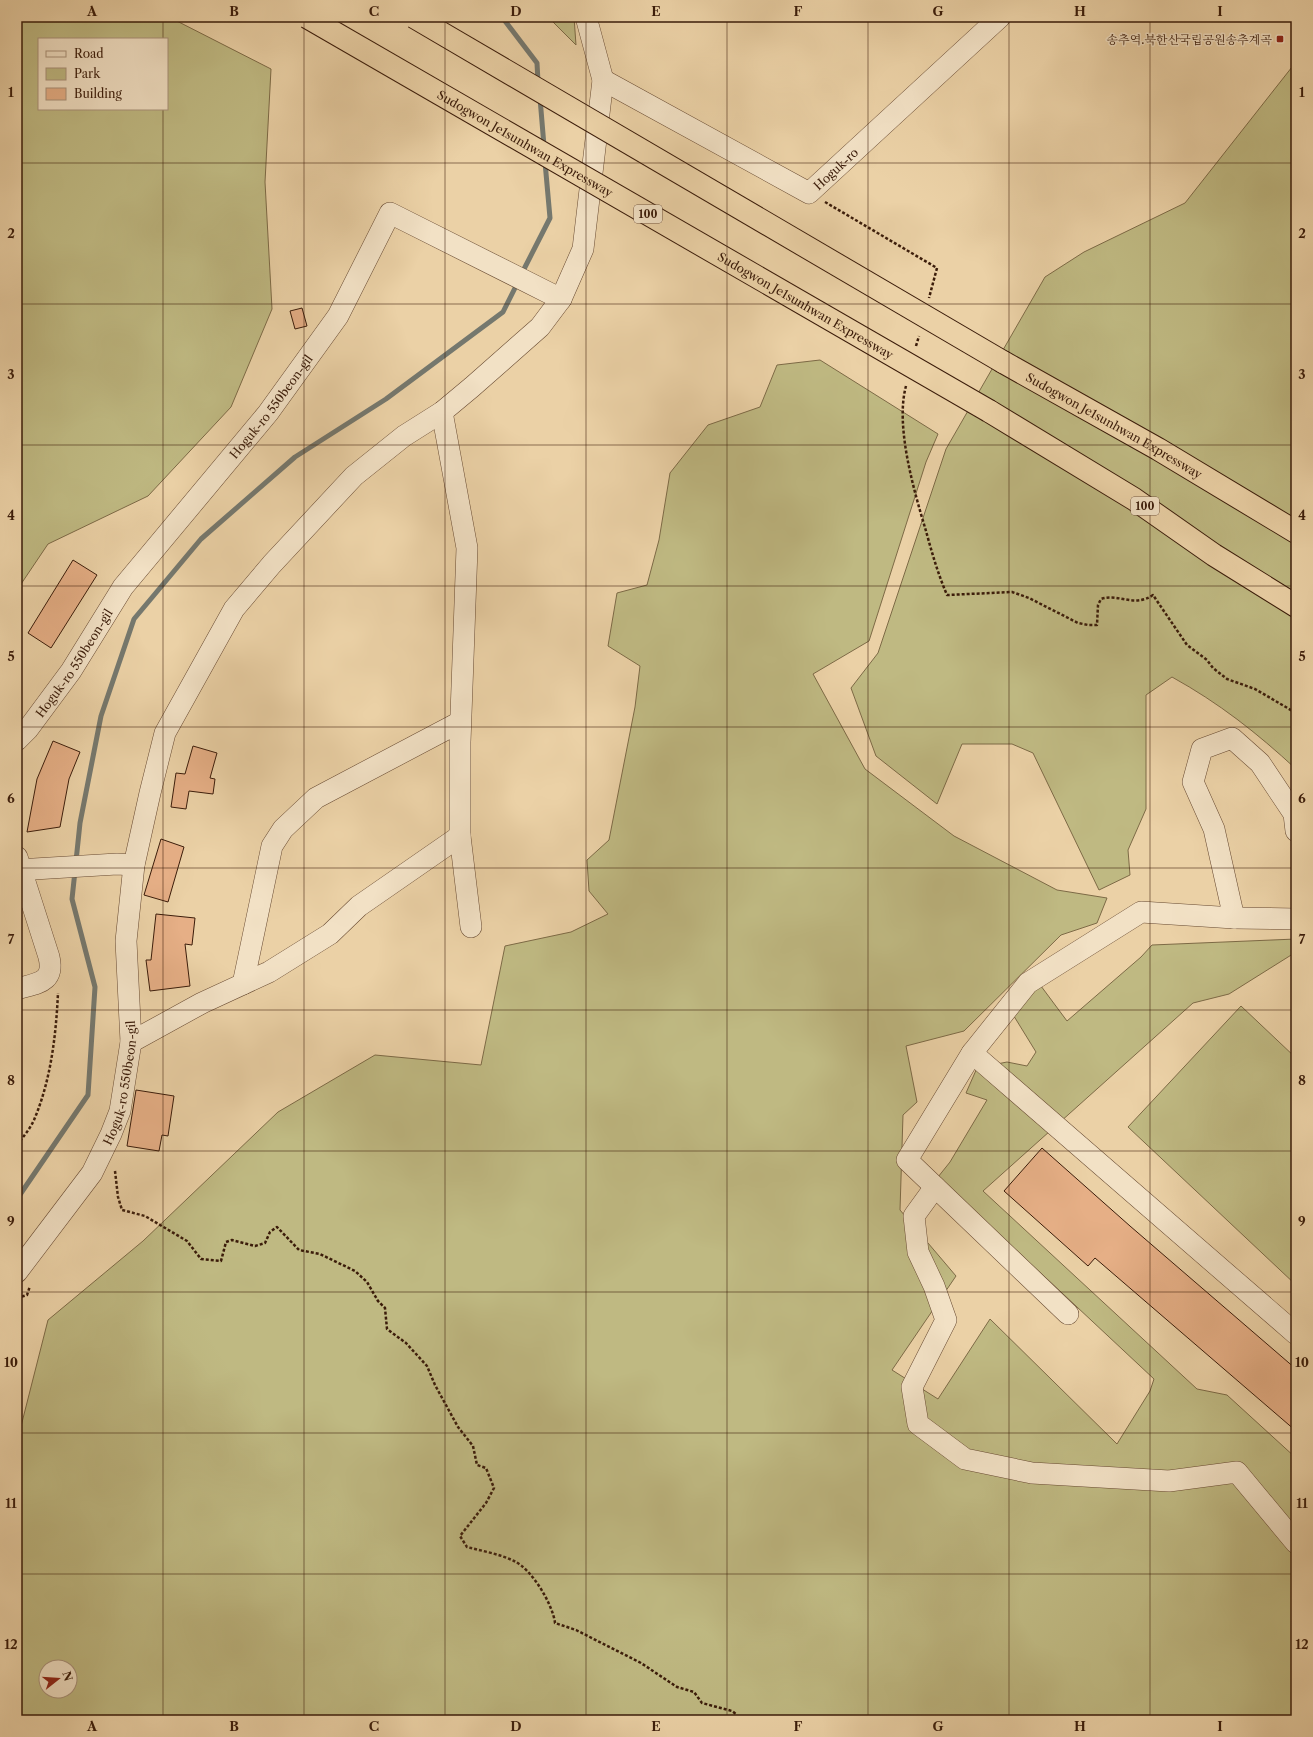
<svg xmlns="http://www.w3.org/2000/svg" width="1313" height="1737" font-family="'Libre Caslon Text','Noto Serif KR',serif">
	<rect width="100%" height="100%" fill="#ebd1a6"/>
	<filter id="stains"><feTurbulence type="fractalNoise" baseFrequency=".005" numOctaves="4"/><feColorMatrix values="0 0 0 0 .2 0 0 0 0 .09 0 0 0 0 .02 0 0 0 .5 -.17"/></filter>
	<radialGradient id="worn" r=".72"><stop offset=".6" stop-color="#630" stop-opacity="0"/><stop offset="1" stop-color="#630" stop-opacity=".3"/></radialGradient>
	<g fill="#bfb982" stroke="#7d6a46" fill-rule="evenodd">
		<path d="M17,17h152l102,52 -6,113 7,127 -41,98 -83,89 -100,48 -31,46zM39,39h128v70h-128z"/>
		<polygon points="548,17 574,17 576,45"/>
		<path d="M1292,67l4,6v283l-4,10 4,4v399c-39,-36 -77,-66 -124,-92l-26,18v114l-18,41 2,25 -31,15 -66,-137 -21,-9h-50l-25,60 -61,-48 -25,-68 27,-35 68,-204 99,-172 39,-25 101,-49z"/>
		<path d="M820,360l118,74 -12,28 -57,179 -56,33 52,95 89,67 103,54 50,8 -10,25 -36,12 -97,96 -58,15 11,56 -14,13 -3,95 56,66 -64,94 46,29 52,-80 127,125 33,-53 4,-12 -216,-202 12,-15 37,-62 -21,-7 11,-25 30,-6 20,4 9,-14 -24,-39 26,-31 29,39 74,-64 11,-12 144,-6v13l-67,42 -36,9 -210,188 214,198 30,6 69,63v262h-1279v-278l31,-122 95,-79 135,-129 97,-57 106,10 24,-119 66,-14 37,-18 -19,-23 -2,-31 22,-20 26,-133 5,-41 -32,-20 9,-53 30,-8 12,-45 11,-67 38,-48 52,-18 17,-42zM46,1667h24v24h-24z"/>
		<polygon points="1241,1006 1296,1058 1296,1285 1128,1127"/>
	</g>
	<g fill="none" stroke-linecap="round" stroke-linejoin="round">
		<g stroke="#75786e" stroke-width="5">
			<polyline points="502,17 537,63 538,82"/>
			<polyline points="540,98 544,146"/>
			<polyline points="522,273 550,218 545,162"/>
			<polyline points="76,861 80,823 101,716 134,619 201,539 295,457 386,399 503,312 518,282"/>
			<polyline points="17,1199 88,1095 95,987 72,899 75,871"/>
		</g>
	</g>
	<g fill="#e6af86" stroke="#3b1c0a">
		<polygon points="302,308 307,326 295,329 290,311"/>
		<polygon points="73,560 97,575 51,648 28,633"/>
		<polygon points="53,741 80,752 69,779 60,827 27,832 37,779"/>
		<polygon points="193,746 217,753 210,778 215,779 213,794 189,791 186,809 171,807 176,773 185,774"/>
		<polygon points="161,839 184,847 168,902 144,895"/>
		<polygon points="156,914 195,918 192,945 185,944 190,986 150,991 146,960 151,960"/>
		<polygon points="136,1090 174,1096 168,1136 162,1135 159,1151 127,1146"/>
		<polygon points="1042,1148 1130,1226 1296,1369 1296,1431 1095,1258 1088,1266 1004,1191"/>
	</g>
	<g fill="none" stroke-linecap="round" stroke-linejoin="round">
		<defs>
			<g id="minor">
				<path id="s1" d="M603,80l206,113 191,-176"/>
				<polyline points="442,412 467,548 460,742 460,836 471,927"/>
				<path id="s2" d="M17,740l11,-11 43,-58 52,-84 145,-174 70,-97 52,-103 171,86"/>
				<polyline points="1296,831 1294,814 1260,763 1232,738 1202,749 1193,782 1214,829 1234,918 1141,912 1028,983 972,1053 1296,1334"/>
				<path d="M17,857l32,100c6,26 -12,26 -32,32"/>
				<polyline points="17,870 117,864 134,865"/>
				<polyline points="1234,918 1296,919"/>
				<polyline points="243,984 272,846 283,829 316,798 460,722"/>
				<polyline points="131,1042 202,1003 269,972 330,934 359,906 460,836"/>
				<polyline points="972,1053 907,1160 1068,1314"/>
				<polyline points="935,1187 914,1216 918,1252 934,1286 946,1320 912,1387 918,1424 965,1459 1032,1473 1169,1481 1237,1472 1296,1543"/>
				<path id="s3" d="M17,1272l75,-99 19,-39 9,-23 11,-69 -5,-101 8,-76 16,-72 15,-60 69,-124 38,-45 82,-88 50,-40 38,-24 30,-25 68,-60 21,-28 22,-50 20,-169 -17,-63"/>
			</g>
			<g id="highway">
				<path id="s4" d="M1003,362l155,87 138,83"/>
				<polyline points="989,411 1134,499 1214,555 1296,606"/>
			</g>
		</defs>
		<use href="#minor" stroke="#674931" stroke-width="22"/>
		<use href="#highway" stroke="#3b1c0a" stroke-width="24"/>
		<g stroke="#3b1c0a" stroke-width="2.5" stroke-dasharray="3 2" stroke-linecap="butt">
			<polyline points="825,202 937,268 929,298"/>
			<polyline points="916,346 919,336"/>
			<path d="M906,386c-11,40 8,105 20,145 6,22 12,43 21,64l65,-3 17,6 49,25 10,2h9l1,-20 3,-6c18,-6 33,9 52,-4l34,50 20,15 6,8 14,11 28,10 41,24"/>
			<path d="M17,1145c6,-8 13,-16 17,-25 17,-40 22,-85 24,-127"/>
			<path d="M115,1171l3,26 4,13 23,6 42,25 14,18 20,2 5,-19 6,-2 23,6 10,-3 5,-11 7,-5 22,23 21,4 35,17 12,11 11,19 7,7 2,21 19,14 21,23 8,19 23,42 15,19 4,19 9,3 8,20 -8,15 -26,33 7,11c15,4 33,7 47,14 18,8 39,44 41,62l21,7 65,33 36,24 17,5 8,11 30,8 4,3 2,6"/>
			<polyline points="17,1298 27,1295 30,1286"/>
		</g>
		<use href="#minor" stroke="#f2e1c5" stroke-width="21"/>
		<use href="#highway" stroke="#ebd1a6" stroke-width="22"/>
		<defs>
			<g id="highway-bridge">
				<path id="s5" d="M307,17l682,394"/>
				<polyline points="414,17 1003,362"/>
			</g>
		</defs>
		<use href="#highway-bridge" stroke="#3b1c0a" stroke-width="24" stroke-linecap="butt"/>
		<use href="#highway-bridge" stroke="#ebd1a6" stroke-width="22"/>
	</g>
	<path fill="none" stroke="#3b1c0a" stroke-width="1" stroke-opacity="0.55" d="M163,17v22M304,17v1703M445,17v1703M586,17v1703M727,17v1703M868,17v1703M1009,17v1703M1150,17v1703M163,109v1611M17,163h1279M17,304h1279M17,445h1279M17,586h1279M17,727h1279M17,868h1279M17,1010h1279M17,1151h1279M17,1292h1279M17,1433h1279M17,1574h1279"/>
	<rect fill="#8f2418" stroke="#f2e1c5" stroke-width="1.5" x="1276" y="35" width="8" height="8" rx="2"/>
	<g text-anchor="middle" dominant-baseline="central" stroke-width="3" stroke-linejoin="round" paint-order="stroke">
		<g fill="#f2e1c5" stroke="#725742" stroke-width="1">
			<rect x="634" y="205" width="28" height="18" rx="3"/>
			<rect x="1131" y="497" width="28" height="18" rx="3"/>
		</g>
		<g font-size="11" font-weight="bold" fill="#3b1c0a">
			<text x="648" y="214">100</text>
			<text x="1145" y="506">100</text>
		</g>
		<g font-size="12" fill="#3b1c0a" stroke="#f2e1c5" text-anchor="end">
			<text x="1272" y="39">송추역.북한산국립공원송추계곡</text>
		</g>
		<g font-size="12" fill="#3b1c0a" stroke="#f2e1c5">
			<text stroke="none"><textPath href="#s5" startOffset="252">Sudogwon Je1sunhwan Expressway</textPath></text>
			<text stroke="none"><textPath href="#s1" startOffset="271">Hoguk-ro</textPath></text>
			<text stroke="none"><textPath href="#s5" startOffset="576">Sudogwon Je1sunhwan Expressway</textPath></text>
			<text stroke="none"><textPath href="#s2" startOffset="420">Hoguk-ro 550beon-gil</textPath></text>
			<text stroke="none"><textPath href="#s4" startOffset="128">Sudogwon Je1sunhwan Expressway</textPath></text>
			<text stroke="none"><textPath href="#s2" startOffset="96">Hoguk-ro 550beon-gil</textPath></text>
			<text stroke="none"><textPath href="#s3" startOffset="220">Hoguk-ro 550beon-gil</textPath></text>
		</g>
	</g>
	<rect width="1313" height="1737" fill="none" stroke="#ebd1a6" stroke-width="44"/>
	<rect x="38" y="38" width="130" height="72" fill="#f2e1c5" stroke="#a9927a"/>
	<rect x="46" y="51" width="20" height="6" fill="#f2e1c5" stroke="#a9927a"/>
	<text x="74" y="58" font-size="12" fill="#3b1c0a">Road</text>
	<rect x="46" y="68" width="20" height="12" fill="#bfb982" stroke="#a9927a"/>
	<text x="74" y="78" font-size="12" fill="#3b1c0a">Park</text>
	<rect x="46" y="88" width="20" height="12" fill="#e6af86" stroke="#a9927a"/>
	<text x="74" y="98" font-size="12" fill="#3b1c0a">Building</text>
	<g transform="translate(58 1679) rotate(73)"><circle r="19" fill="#f2e1c5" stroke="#a9927a"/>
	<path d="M0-3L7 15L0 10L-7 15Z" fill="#8f2418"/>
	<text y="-6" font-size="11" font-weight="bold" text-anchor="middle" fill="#3b1c0a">N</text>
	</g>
	<rect x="22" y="22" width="1269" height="1693" fill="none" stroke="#3b1c0a" stroke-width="1.5"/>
	<g font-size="13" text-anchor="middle" font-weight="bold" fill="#3b1c0a">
		<text x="92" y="16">A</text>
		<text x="234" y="16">B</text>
		<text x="374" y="16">C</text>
		<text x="516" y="16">D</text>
		<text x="656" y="16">E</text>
		<text x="798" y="16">F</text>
		<text x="938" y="16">G</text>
		<text x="1080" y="16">H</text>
		<text x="1220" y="16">I</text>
		<text x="11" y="97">1</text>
		<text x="1302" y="97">1</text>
		<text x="11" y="238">2</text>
		<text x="1302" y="238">2</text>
		<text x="11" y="379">3</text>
		<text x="1302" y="379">3</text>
		<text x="11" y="520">4</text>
		<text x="1302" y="520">4</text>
		<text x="11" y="661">5</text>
		<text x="1302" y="661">5</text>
		<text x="11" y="803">6</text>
		<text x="1302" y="803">6</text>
		<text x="11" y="944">7</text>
		<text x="1302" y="944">7</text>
		<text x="11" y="1085">8</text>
		<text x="1302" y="1085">8</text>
		<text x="11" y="1226">9</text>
		<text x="1302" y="1226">9</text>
		<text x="11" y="1367">10</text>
		<text x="1302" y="1367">10</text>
		<text x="11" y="1508">11</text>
		<text x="1302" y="1508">11</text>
		<text x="11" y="1649">12</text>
		<text x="1302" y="1649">12</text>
		<text x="92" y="1731">A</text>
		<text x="234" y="1731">B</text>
		<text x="374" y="1731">C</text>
		<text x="516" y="1731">D</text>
		<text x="656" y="1731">E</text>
		<text x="798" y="1731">F</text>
		<text x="938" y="1731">G</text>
		<text x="1080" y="1731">H</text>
		<text x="1220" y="1731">I</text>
	</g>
	<rect width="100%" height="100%" filter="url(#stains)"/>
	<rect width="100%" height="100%" fill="url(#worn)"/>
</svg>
